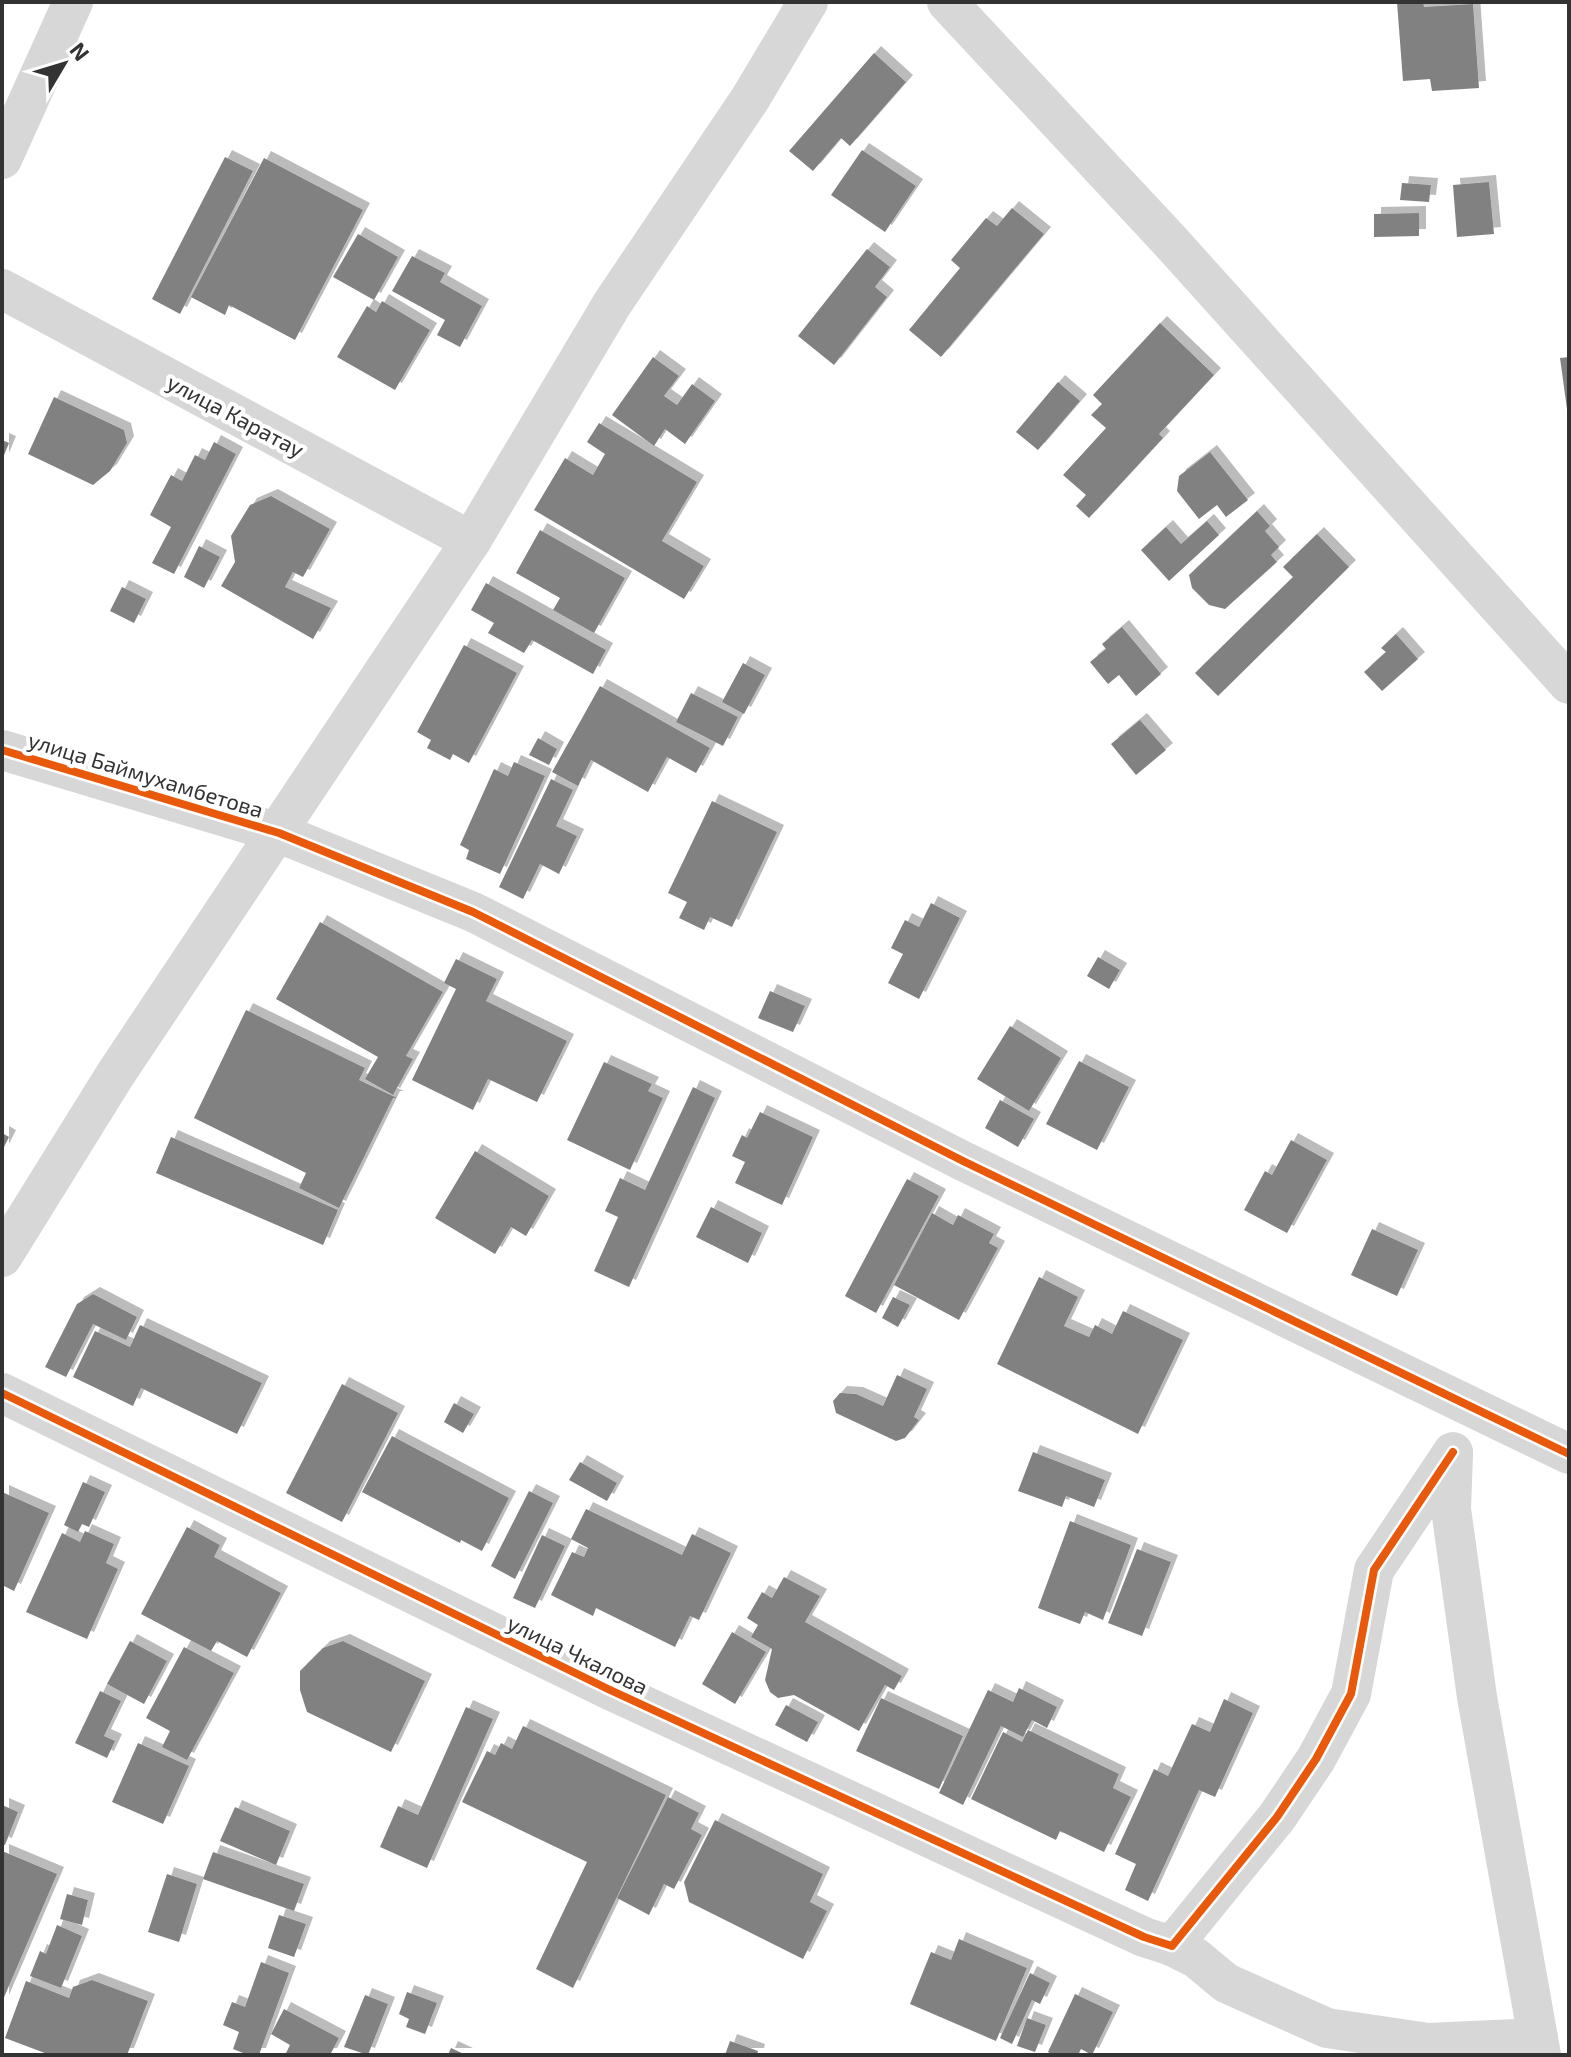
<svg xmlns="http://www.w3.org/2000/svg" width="1571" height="2057" font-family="'Exo 2',sans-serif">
	<defs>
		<filter id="shadow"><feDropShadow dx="7" dy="-7" stdDeviation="0" flood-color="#0004"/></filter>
	</defs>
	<rect width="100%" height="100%" fill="#fff"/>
	<g fill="#818181" filter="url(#shadow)">
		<polygon points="1397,2 1423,2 1424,7 1473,4 1479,88 1432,91 1430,79 1403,81"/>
		<polygon points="874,53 906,82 850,146 841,138 813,171 789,151"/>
		<polygon points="862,150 916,186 885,232 831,195"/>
		<polygon points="225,157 253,171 180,314 152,299"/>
		<polygon points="264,158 363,210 295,340 229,305 225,315 191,297"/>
		<polygon points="1489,182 1494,234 1457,237 1453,185"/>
		<polygon points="1402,183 1431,185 1429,202 1400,200"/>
		<polygon points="1012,208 1044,234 941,357 909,330 960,268 951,260 986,218 997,226"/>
		<polygon points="1419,213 1419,236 1374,237 1374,214"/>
		<polygon points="358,234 398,257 374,300 333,277"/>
		<polygon points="867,249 890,267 875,287 887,297 834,365 798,336"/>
		<polygon points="412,256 445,273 440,282 482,306 460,347 437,335 445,320 392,291"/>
		<polygon points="382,301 430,330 395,390 337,357 367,306 376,312"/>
		<polygon points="1160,323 1214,375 1159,434 1163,438 1089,518 1076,506 1086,495 1063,475 1106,428 1091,415 1102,404 1093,395"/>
		<polygon points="653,357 679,376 664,396 677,405 692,384 715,401 685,444 665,429 654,446 612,415"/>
		<polygon points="1569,357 1569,408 1567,409 1560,358"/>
		<polygon points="1058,382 1080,401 1038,450 1016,432"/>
		<polygon points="54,397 124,430 127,443 110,471 93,485 28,454"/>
		<polygon points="599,423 697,482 662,541 704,566 684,599 534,510 565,458 593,475 605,454 587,442"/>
		<polygon points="2,440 9,443 2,460"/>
		<polygon points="214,442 236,454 174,574 152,563 171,527 150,515 171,475 182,481 195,455 205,460"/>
		<polygon points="1210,452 1248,500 1226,517 1217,505 1199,519 1177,491 1179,476"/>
		<polygon points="271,496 330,529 303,577 293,572 285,587 331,608 313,639 221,586 235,562 231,536 250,505"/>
		<polygon points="1257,511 1270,526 1265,531 1279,547 1271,555 1277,562 1225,609 1209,605 1192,588 1189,575"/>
		<polygon points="1207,521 1219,535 1169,581 1141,550 1166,527 1181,544"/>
		<polygon points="540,530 625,578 594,633 553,610 560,598 516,573"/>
		<polygon points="1317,534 1349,567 1218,696 1195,673 1293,577 1283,567"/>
		<polygon points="199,546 220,557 204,588 184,577"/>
		<polygon points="486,583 606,650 593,674 532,640 524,653 488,633 494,623 471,610"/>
		<polygon points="122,587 146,599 134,623 110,611"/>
		<polygon points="1122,627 1161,674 1136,696 1119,675 1108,684 1090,662 1106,649 1102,644"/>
		<polygon points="1396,634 1418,659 1382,691 1364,672 1386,652 1381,648"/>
		<polygon points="464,645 517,673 469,763 453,754 450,760 427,748 431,740 417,732"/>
		<polygon points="743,663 765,675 744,714 722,702"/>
		<polygon points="600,686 710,748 696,773 667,757 648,792 591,760 578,786 552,772"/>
		<polygon points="691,693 738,717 723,746 676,722"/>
		<polygon points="1140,720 1166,750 1136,775 1111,744"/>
		<polygon points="538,738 557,749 549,765 529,755"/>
		<polygon points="514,762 545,776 500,874 466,859 469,850 460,845 494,769 508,776"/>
		<polygon points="551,779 573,790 556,826 577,836 559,874 540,864 523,899 499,887"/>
		<polygon points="712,801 777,832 732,927 710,917 704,930 679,918 687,902 668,893"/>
		<polygon points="931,903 960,918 919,999 888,983 903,954 891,948 905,920 919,927"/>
		<polygon points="320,922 443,992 406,1056 413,1059 393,1095 365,1079 378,1057 276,999"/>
		<polygon points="1098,957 1120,970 1109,989 1087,976"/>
		<polygon points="456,959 497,979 486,1001 567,1041 537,1102 488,1079 473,1110 412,1080 456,989 444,983"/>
		<polygon points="770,991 805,1006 793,1032 758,1018"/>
		<polygon points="246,1010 365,1068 359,1080 397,1098 393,1098 339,1208 299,1188 306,1173 194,1118"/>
		<polygon points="1010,1026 1061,1058 1029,1111 977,1079"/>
		<polygon points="1079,1061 1129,1087 1097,1150 1046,1124"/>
		<polygon points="604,1062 652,1084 648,1091 663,1098 630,1170 567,1140"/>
		<polygon points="693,1087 715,1098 629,1287 594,1271 618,1217 605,1211 620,1178 645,1190"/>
		<polygon points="1000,1100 1034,1119 1018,1147 985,1128"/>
		<polygon points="760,1112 813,1137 782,1205 735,1183 745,1162 732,1156 742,1135 747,1138"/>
		<polygon points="2,1133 9,1137 2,1151"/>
		<polygon points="171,1137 338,1210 323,1245 156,1173"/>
		<polygon points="1291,1140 1327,1160 1287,1233 1244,1210 1265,1171 1272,1175"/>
		<polygon points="475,1151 549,1196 526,1236 511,1227 495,1254 435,1218"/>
		<polygon points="907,1179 939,1196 876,1313 845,1296"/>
		<polygon points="711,1207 762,1233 748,1263 696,1237"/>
		<polygon points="932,1213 953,1225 958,1215 994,1234 989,1243 998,1248 959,1320 894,1285"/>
		<polygon points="1372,1229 1418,1250 1397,1296 1351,1275"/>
		<polygon points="1039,1277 1078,1297 1064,1326 1089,1337 1095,1325 1112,1334 1123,1311 1183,1340 1138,1434 997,1364"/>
		<polygon points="93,1294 137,1317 126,1340 93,1324 66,1377 45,1367 77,1304"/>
		<polygon points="893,1297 910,1305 898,1327 882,1318"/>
		<polygon points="140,1325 262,1383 237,1434 141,1388 133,1406 73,1377 95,1331 130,1347"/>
		<polygon points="897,1375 927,1389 914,1417 919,1420 905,1438 896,1441 836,1413 833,1401 840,1393 856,1394 883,1406"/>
		<polygon points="342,1384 398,1413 342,1522 286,1493"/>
		<polygon points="454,1403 474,1414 463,1433 444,1422"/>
		<polygon points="392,1436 509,1498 482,1551 461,1540 460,1543 362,1492"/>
		<polygon points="1033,1452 1105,1480 1094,1507 1066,1496 1062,1507 1018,1491"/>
		<polygon points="580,1462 617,1483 607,1501 569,1480"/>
		<polygon points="83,1482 105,1492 89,1527 82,1524 78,1532 64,1525"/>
		<polygon points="529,1491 553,1503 515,1579 491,1566"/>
		<polygon points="2,1492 49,1513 14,1591 2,1585"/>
		<polygon points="586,1509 682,1555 692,1534 731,1553 699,1620 690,1616 675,1647 596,1608 593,1616 551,1595 572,1552 584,1557 588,1548 571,1539"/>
		<polygon points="1070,1521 1131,1545 1103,1620 1085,1612 1080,1624 1038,1608"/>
		<polygon points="187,1527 220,1545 214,1557 281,1593 247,1657 217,1641 211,1651 141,1614"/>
		<polygon points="85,1531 114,1544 106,1563 118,1569 87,1639 26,1612 62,1533 80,1542"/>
		<polygon points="542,1535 565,1546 535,1608 513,1598"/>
		<polygon points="1137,1549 1171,1562 1142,1636 1108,1623"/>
		<polygon points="784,1577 820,1596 805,1622 902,1676 894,1690 885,1685 859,1731 794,1695 778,1698 770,1692 765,1680 772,1649 751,1637 758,1625 747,1618 762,1592 772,1598"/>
		<polygon points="732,1632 766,1652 735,1704 702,1684"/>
		<polygon points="130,1641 167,1661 144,1704 107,1684"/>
		<polygon points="343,1641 425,1681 391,1752 307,1712 300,1690 300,1671 323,1648"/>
		<polygon points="184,1647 234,1673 187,1760 162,1747 170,1731 146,1718"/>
		<polygon points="1019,1688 1057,1707 1047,1728 1032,1720 1023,1737 1001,1726 963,1805 939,1793 988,1690 1013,1702"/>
		<polygon points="100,1691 121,1701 104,1736 115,1741 107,1758 75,1743"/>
		<polygon points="881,1698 963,1736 939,1789 856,1751"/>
		<polygon points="1224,1699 1253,1713 1215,1797 1199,1790 1148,1901 1125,1890 1136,1864 1115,1854 1154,1769 1168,1776 1192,1724 1210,1732"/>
		<polygon points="786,1705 818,1722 807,1742 775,1725"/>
		<polygon points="466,1707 493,1719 427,1868 380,1847 398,1806 418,1815"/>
		<polygon points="523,1726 666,1795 573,1988 536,1969 587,1862 462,1802 487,1751 495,1755 501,1743 512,1749"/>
		<polygon points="1028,1730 1119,1774 1113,1788 1131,1797 1104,1852 1060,1831 1056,1840 971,1799 1003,1732 1022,1742"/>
		<polygon points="138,1743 189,1766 163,1824 112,1802"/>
		<polygon points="668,1797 699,1813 691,1829 702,1835 674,1889 664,1884 649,1915 617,1898"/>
		<polygon points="2,1805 18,1812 5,1845 2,1844"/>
		<polygon points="235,1807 290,1831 276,1865 220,1841"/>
		<polygon points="715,1820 823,1874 810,1902 827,1911 803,1959 689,1902 684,1882"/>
		<polygon points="2,1851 57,1874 2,2002"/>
		<polygon points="213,1852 304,1884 294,1911 203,1879"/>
		<polygon points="167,1874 197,1884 179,1942 148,1932"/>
		<polygon points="67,1894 88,1900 82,1925 60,1919"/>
		<polygon points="279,1915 306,1924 294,1957 268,1948"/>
		<polygon points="57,1925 82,1936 61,1988 30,1976 40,1951 46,1954"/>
		<polygon points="959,1939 1027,1968 996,2041 910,2004 931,1952 951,1960"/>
		<polygon points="261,1962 289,1973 259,2055 248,2055 233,2049 239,2032 223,2025 232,2002 245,2007"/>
		<polygon points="1030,1973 1050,1983 1040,2004 1032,2000 1012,2044 1000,2038"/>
		<polygon points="92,1980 148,2001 127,2055 50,2055 5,2038 26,1981 69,1998 73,1987"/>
		<polygon points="407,1992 437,2003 425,2034 406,2027 409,2019 399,2014"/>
		<polygon points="1075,1994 1113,2012 1092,2055 1081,2049 1078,2055 1053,2055 1048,2052"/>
		<polygon points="365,1995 388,2004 368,2055 344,2047"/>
		<polygon points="284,2009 339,2038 330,2055 285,2055 290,2045 271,2034"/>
		<polygon points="1027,2018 1046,2025 1035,2052 1017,2046"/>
		<polygon points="730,2041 758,2051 757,2055 725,2055"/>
		<polygon points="451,2048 466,2055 448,2055"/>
	</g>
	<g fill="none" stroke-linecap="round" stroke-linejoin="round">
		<g stroke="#d7d7d7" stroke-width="40">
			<polyline points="947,2 1170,241 1569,684"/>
			<polyline points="2,159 73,2"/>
			<polyline points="2,289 471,541"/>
			<polyline points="2,750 279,833 473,912 963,1161 1569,1454"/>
			<polyline points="2,1257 115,1075 471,541 612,304 750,99 808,2"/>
			<polyline points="2,1393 608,1689 1144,1937 1172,1946 1277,1817 1316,1759 1351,1694 1374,1570 1453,1452"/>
			<polyline points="1453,1454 1451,1509 1477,1697 1541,2055"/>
			<polyline points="1172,1946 1196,1958 1226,1983 1327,2028 1428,2043 1538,2038"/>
		</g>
		<defs>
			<g id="cycleway">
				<polyline points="2,750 279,833 473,912 963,1161 1569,1454"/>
				<polyline points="2,1393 608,1689 1144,1937 1172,1946 1277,1817 1316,1759 1351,1694 1374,1570 1453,1452"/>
			</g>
		</defs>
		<use href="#cycleway" stroke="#fff" stroke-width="13"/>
		<use href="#cycleway" stroke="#e8590c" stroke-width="8"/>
	</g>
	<g text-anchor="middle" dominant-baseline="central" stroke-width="8" stroke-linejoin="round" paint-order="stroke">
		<g font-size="22" fill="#333" stroke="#fff">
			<text transform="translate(236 415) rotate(28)">улица Каратау</text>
			<text transform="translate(146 774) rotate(17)">улица Баймухамбетова</text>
			<text transform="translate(578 1654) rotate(26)">улица Чкалова</text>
		</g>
	</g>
	<rect width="1571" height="2057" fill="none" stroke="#333333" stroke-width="8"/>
	<g transform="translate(64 64) rotate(52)" stroke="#ffffff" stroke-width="6" paint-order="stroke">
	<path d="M0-6L14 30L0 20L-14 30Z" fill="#333333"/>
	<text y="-12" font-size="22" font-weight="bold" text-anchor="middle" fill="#333333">N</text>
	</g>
</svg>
